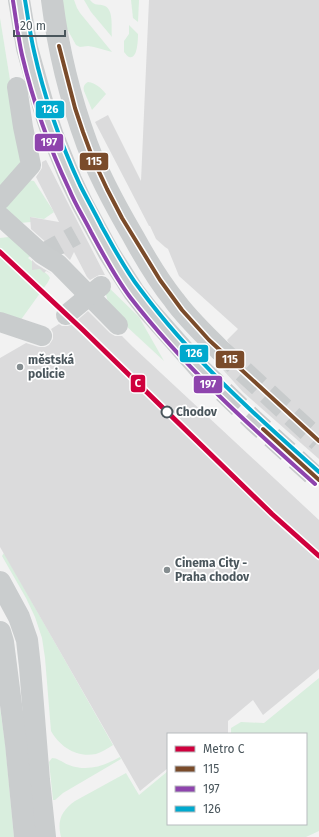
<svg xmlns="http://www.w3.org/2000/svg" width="319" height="837" font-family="'Fira Sans',sans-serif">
	<rect width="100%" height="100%" fill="#f2f2f2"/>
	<g fill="#d9eede">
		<polygon points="61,0 74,0 77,8 80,13 112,52 94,47 88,46 80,47 76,45 65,25"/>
		<path d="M84,0h6c6,7 8,3 15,6 9,4 6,23 7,31l-21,-25z"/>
		<polygon points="131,0 139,0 138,22 133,18"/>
		<polygon points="0,18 21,148 20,163 0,188"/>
		<path d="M129,25l9,9c0,4 0,26 -9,23 -1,0 -4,-4 -5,-5v-11l5,-7z"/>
		<path d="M88,82c8,1 13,6 18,12l-14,16 -8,-19c-1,-4 0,-7 4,-9z"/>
		<polygon points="27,180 34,181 54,212 44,219 31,217 31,222 20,223 7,214 5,206"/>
		<polygon points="16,236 34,253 28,258 48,275 50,278 48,282 20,321 0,314 0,238"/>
		<polygon points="102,281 139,317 164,361 111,312"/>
		<path d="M4,553l109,192c-5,3 -11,7 -17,9 -19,4 -36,-7 -45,-23l-6,-73 -3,-20 -7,-21 -9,-19 -24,-42z"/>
		<path d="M319,678v153l-13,6h-245c-4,-16 0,-26 14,-36l51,-28 13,22 29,-24v53h138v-90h-75v-6l10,-6 23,1z"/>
		<polygon points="0,707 5,743 14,837 0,837"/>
		<path d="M120,757l1,2 -58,34 -8,7h-2l-4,-38 3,-4c6,0 11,5 17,7 18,7 35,1 51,-8z"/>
	</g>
	<g fill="#dbdbdc">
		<polygon points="149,0 319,0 319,459 243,392 215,361 222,361 228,358 231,352 231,346 227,340 238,329 179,276 168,249 165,247 156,239 150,226 149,226 95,122 108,115 141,181"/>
		<polygon points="46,160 71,209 105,275 99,275 90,280 87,277 74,252 70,260 64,254 49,245 31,229 30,217 59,222 36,177 42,168 42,162"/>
		<polygon points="32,260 36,264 52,274 46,271 44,273 40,269 32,270"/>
		<polygon points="88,311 110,333 115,336 122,336 133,347 319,520 319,669 263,715 253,700 228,721 228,734 168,734 168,768 140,791 0,547 0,358 26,343 39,347 45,347 49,345 53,339 53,333 51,329 59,324 62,326 68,326 73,324"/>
	</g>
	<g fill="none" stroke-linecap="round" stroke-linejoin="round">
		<polyline stroke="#c8cbcc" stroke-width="20" stroke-dasharray="20 10" stroke-linecap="butt" points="42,254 76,235"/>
		<g stroke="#c8cbcc" stroke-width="22" stroke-dasharray="22 11" stroke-linecap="butt">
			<polyline points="219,349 319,441"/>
			<polyline points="200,369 254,421 319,480"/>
		</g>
		<g stroke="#c9cccd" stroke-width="20">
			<polyline points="0,200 31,165 23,127 17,87"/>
			<polyline points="0,216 42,254 58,264 118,325"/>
			<polyline points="66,315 101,286"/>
			<polyline points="0,322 42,336"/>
		</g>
		<g stroke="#cacdce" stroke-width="22">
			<polyline points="19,0 27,48 45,112 53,136 71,180 82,203 109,253 134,292 148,310 200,369"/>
			<path d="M52,0c6,48 18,98 35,144 12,32 29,63 46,92 12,22 25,44 41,64 13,18 29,33 45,49"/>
			<polyline points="0,582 19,617 27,640 30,667 39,780 45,837"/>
			<polyline points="0,632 3,642 16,744 25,837"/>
		</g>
		<defs>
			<g id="bus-1">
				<polyline points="59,46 75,108 83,132 93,159 107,189 122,218 160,280 182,310 209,340 319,441"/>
				<polyline points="263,429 319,480"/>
			</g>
			<path id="bus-2" d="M13,1c3,18 5,36 9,54 11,46 27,92 47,134 6,15 15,29 22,43 12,22 24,45 39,65 54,70 120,129 185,187"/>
			<path id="bus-3" d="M25,0c3,17 5,34 9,51 10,45 26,91 46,134 7,14 15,28 22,42 12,21 23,43 38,62 51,69 115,126 179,183"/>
		</defs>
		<use href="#bus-1" stroke="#fff" stroke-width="7"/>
		<use href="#bus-2" stroke="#fff" stroke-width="7"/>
		<use href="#bus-3" stroke="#fff" stroke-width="7"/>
		<use href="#bus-1" stroke="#7a4b2a" stroke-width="4"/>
		<use href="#bus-2" stroke="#8e44ad" stroke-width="4"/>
		<use href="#bus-3" stroke="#00a9ce" stroke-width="4"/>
		<defs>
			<polyline id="metro-1" points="0,252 83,330 272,514 319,556"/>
		</defs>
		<use href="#metro-1" stroke="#fff" stroke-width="8"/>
		<use href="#metro-1" stroke="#cf003d" stroke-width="5"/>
	</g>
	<g fill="#858d90" stroke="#fff" stroke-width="1.5">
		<circle cx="20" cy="367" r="4"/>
		<circle cx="167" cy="570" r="4"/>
	</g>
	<circle fill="#fff" stroke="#4a565c" stroke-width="2" cx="167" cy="412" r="5.5"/>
	<g text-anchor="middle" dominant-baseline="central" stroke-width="3.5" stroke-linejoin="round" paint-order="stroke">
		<g font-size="12" font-weight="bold" fill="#4a565c" stroke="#fff" text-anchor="start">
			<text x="28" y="360">městská<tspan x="28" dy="14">policie</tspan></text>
			<text x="175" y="563">Cinema City -<tspan x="175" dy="14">Praha chodov</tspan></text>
		</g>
		<g font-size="12" font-weight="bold" fill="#4a565c" stroke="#fff" text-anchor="start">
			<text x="176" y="412">Chodov</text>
		</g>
	</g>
	<g stroke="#fff" stroke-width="1.5">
		<rect x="35" y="100" width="30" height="19" rx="4" fill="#00a9ce"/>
		<rect x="34" y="133" width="30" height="19" rx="4" fill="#8e44ad"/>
		<rect x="79" y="152" width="30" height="19" rx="4" fill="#7a4b2a"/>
		<rect x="179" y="344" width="30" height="19" rx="4" fill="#00a9ce"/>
		<rect x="215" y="350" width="30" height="19" rx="4" fill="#7a4b2a"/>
		<rect x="130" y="374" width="16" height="19" rx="4" fill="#cf003d"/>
		<rect x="193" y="375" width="30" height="19" rx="4" fill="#8e44ad"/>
	</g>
	<g font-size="11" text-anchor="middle" font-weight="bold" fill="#fff">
		<text x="50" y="113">126</text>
		<text x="49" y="146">197</text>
		<text x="94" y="165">115</text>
		<text x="194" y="357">126</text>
		<text x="230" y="363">115</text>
		<text x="138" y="387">C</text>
		<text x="208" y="388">197</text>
	</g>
	<rect x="167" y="733" width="140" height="92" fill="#ffffff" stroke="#b7bbbe"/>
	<rect x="175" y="746" width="20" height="6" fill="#cf003d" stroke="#b7bbbe"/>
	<text x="203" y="753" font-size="12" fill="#4a565c">Metro C</text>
	<rect x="175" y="766" width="20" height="6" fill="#7a4b2a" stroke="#b7bbbe"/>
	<text x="203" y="773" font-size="12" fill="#4a565c">115</text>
	<rect x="175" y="786" width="20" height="6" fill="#8e44ad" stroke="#b7bbbe"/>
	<text x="203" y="793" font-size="12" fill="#4a565c">197</text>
	<rect x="175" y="806" width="20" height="6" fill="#00a9ce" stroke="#b7bbbe"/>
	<text x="203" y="813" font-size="12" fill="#4a565c">126</text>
	<path d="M14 30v6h51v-6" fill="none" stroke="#4a565c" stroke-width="2"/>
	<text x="20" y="30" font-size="12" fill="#4a565c" stroke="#ffffff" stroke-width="3" paint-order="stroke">20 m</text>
</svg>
